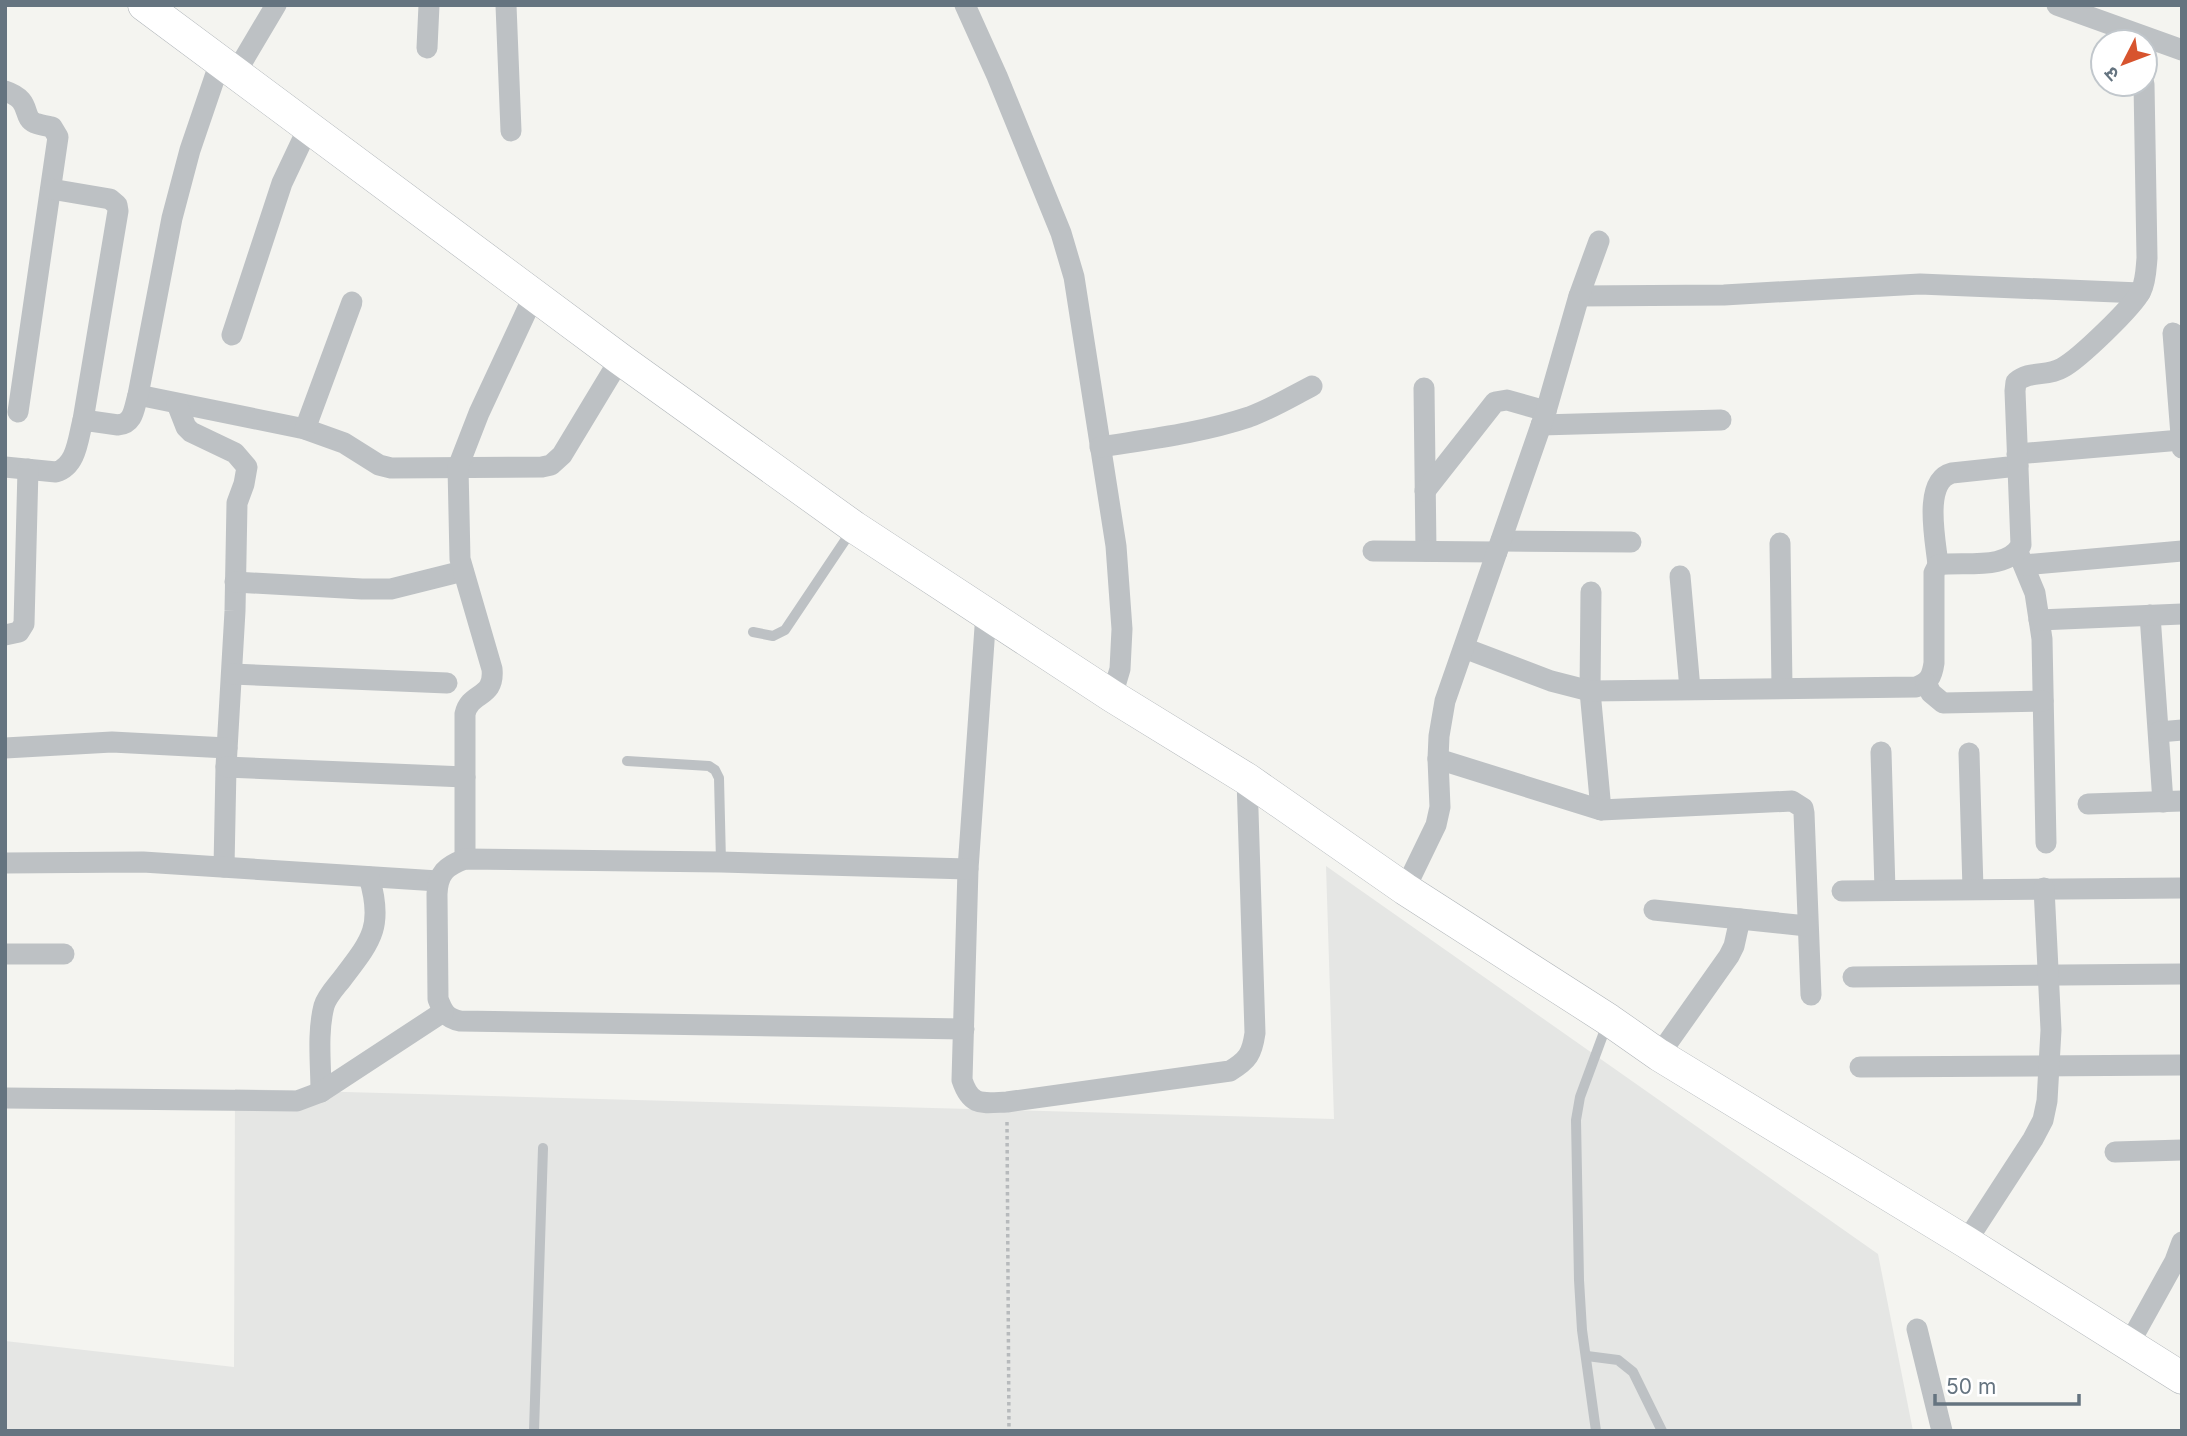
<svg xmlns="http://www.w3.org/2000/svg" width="2187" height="1436" font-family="Inter,'Noto Sans Devanagari',sans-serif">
	<rect width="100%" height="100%" fill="#f4f4f0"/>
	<polygon fill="#e5e6e4" points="1326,866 1878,1254 1913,1431 5,1431 5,1341 234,1367 235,1089 1334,1119"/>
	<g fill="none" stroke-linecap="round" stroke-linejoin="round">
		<defs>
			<polyline id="secondary" points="144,5 620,359 854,527 1112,696 1247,779 1405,889 1609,1020 1659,1055 1966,1242 2182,1378"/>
		</defs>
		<use href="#secondary" stroke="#b0b5b9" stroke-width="33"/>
		<polyline stroke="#b7babc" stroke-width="3.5" stroke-dasharray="3.5 3.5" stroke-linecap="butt" points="1007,1122 1009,1431"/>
		<g stroke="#bdc1c4" stroke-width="10">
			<polyline points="753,632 773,636 785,630 852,530"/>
			<polyline points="627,761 709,766 715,770 719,778 721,862"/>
			<polyline points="1587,1356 1618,1360 1633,1372 1662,1431"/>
			<polyline points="534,1431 543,1148"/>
			<polyline points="1596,1431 1582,1330 1579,1280 1576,1120 1580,1097 1607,1024"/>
		</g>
		<g stroke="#bdc1c4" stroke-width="21">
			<polyline points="506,5 511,131"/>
			<polyline points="965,5 997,76 1061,233 1074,277 1116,546 1122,629 1120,669 1112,696"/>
			<polyline points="2057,5 2182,50"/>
			<polyline points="427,48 429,5"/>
			<polyline points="235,74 276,5"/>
			<path d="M5,91c28,9 16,26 30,32 5,2 12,3 17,4l6,10 -40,275"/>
			<polyline points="51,189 110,199 117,205 118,211 83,420"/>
			<polyline points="1579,296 1724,295 1920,284 2140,293"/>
			<polyline points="2173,333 2182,448"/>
			<polyline points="232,335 282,183 308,128"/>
			<polyline points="1424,388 1426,551"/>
			<polyline points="138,395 305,429 344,443 379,465 391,468 542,467 551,465 562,455 620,359"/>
			<polyline points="177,404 186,427 191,432 235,453 247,467 244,484 237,503 235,611 226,767 224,867"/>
			<polyline points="1541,425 1721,420"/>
			<polyline points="305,429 352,302"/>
			<path d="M1100,447c50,-8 101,-14 149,-30 22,-8 42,-20 63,-31"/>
			<polyline points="2017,454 2181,440"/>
			<path d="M5,467l51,5c21,-6 22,-34 27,-52l35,5c16,-1 16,-17 20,-30l34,-177 18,-68 30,-88"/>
			<polyline points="1425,491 1495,402 1507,400 1546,411"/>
			<polyline points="1501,541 1631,542"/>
			<polyline points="1780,543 1782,688"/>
			<polyline points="1373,551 1497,552"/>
			<polyline points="2018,552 2035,593 2042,639 2046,843"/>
			<path d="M1938,565c-2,-23 -16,-84 14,-92l66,-7"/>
			<polyline points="2024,565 2182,551"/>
			<polyline points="1680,576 1690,689"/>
			<polyline points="235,582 362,589 391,589 463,571"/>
			<polyline points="1591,592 1590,691 1601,810"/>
			<path d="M986,613l-18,256 -6,211c9,27 20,23 45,22l223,-31c18,-11 22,-17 25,-38l-8,-254"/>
			<polyline points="2150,615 2163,802"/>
			<polyline points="2039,620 2182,614"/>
			<polyline points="5,635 19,632 24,624 28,469"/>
			<path d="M1464,648l87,33 39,10 326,-4c13,-5 16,-10 18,-24v-90l4,-8c24,-4 70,6 83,-20l-6,-154 1,-9c14,-12 31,-5 46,-14 17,-9 71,-61 79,-77 5,-10 5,-22 6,-33l-3,-174"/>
			<polyline points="232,674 447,683"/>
			<polyline points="1926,683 1931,693 1943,703 2043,701"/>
			<polyline points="2159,732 2182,730"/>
			<polyline points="5,748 112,742 227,748"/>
			<polyline points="1881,752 1885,890"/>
			<polyline points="1969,753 1973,889"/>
			<polyline points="1438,759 1601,810 1792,801 1803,808 1804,813 1811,995"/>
			<polyline points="226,767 465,777"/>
			<polyline points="2088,804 2182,801"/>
			<path d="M465,859v-145c5,-23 30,-15 27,-45l-32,-110 -2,-92 21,-54 55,-118"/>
			<polyline points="5,863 143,862 438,881"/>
			<polyline points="1405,889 1436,825 1440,807 1438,759 1439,736 1445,701 1546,411 1579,296 1599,241"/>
			<polyline points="1842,891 2182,888"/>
			<polyline points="1654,910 1807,926"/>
			<polyline points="5,954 64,954"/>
			<polyline points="1853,977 2182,974"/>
			<path d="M964,1029l-504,-8c-14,-3 -17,-9 -22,-22l-1,-105c1,-21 9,-28 28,-35l256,3 247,7"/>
			<polyline points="1659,1055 1729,956 1734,946 1740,919"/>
			<polyline points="1860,1067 2182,1065"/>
			<path d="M321,1092c0,-27 -4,-59 3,-86 3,-10 11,-18 18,-27 29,-38 42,-52 27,-102"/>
			<polyline points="5,1098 297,1101 321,1092 443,1012"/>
			<polyline points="2115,1152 2182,1150"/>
			<polyline points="1966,1242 2033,1139 2043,1120 2047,1101 2051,1030 2044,888"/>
			<polyline points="1917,1329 1942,1431"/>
			<polyline points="2129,1344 2175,1261 2182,1242"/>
		</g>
		<use href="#secondary" stroke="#fff" stroke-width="32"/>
	</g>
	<rect width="2187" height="1436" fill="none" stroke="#657480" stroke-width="14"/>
	<g transform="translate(2124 63) rotate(228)"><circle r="33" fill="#ffffff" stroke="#c1c7cc" stroke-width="2"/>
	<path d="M0-5L12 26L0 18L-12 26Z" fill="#d7542e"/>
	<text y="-10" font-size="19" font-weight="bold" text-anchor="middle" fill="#657480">उ</text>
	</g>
	<path d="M1935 1394v10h144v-10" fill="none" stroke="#657480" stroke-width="3.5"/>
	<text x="1946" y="1394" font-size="21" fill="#657480" stroke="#ffffff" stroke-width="5" paint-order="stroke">50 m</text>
</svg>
